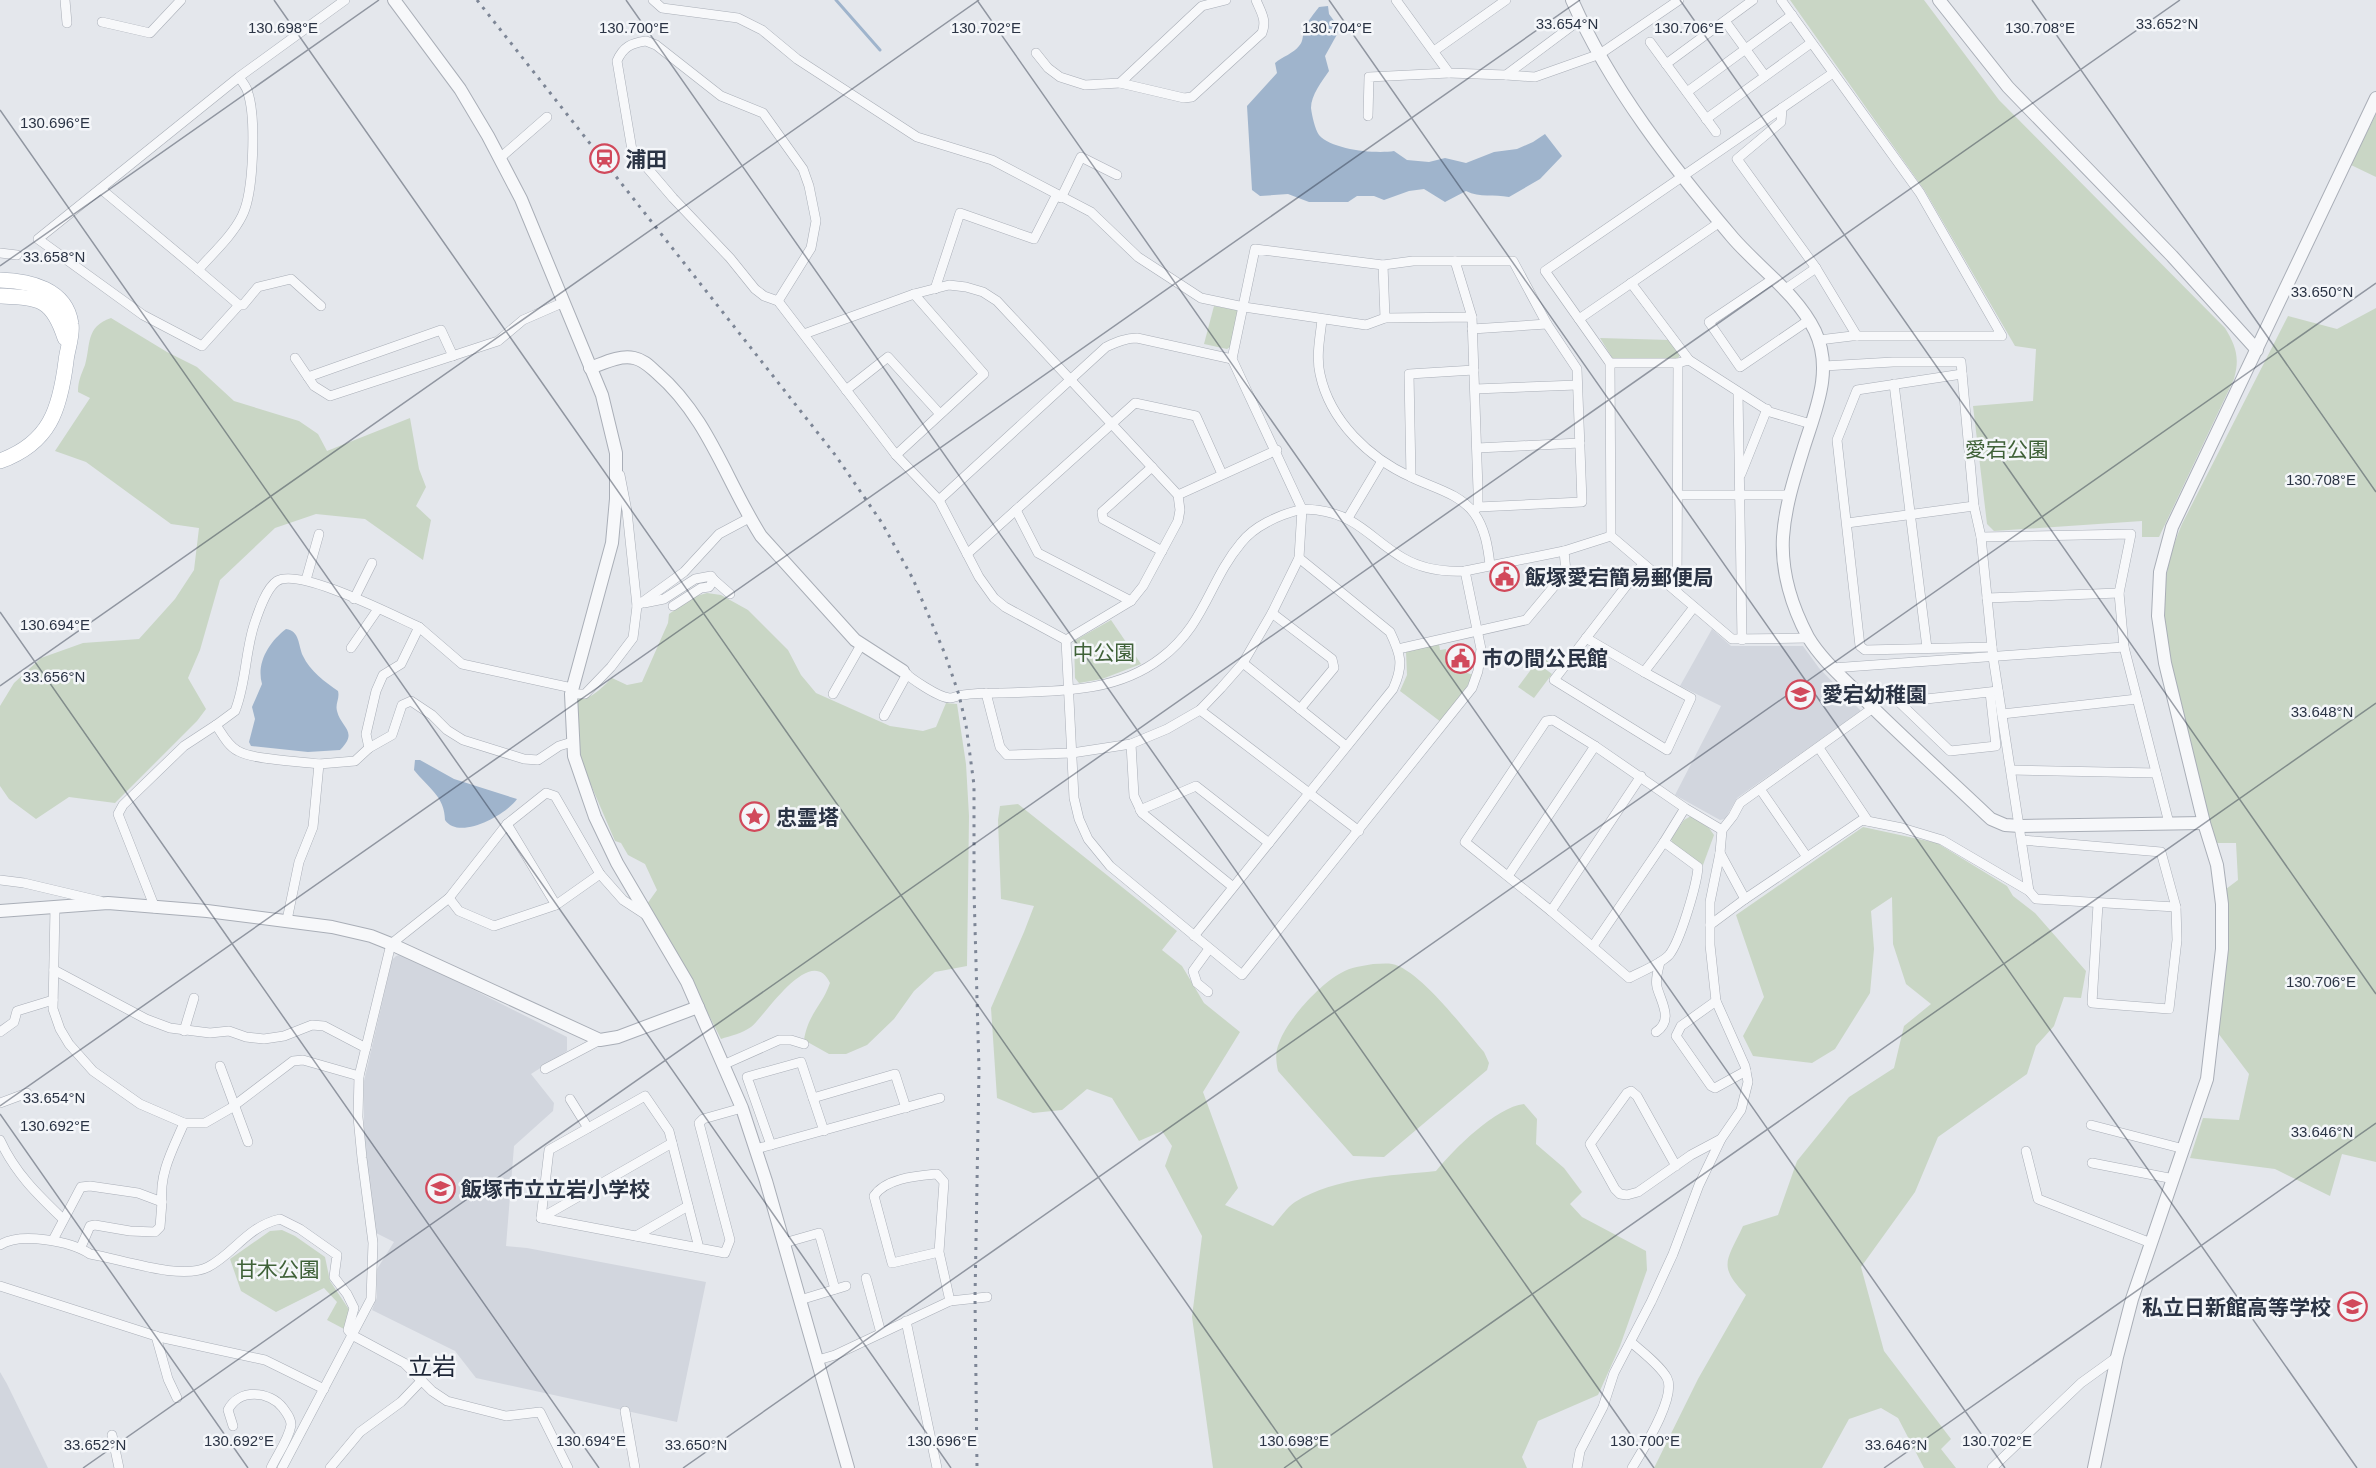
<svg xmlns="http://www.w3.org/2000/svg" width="2376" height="1468" font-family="Helvetica,'Noto Sans JP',sans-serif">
	<rect width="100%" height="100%" fill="#e4e7ec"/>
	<g fill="#d2d6de">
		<polygon points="1712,629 1731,646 1803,646 1819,668 1861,711 1737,798 1725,819 1720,820 1675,795 1721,706 1680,686"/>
		<polygon points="403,954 567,1037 567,1051 531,1074 554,1103 553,1111 514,1146 506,1246 527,1248 706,1282 677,1422 476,1378 455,1351 372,1310 377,1297 377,1269 394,1242 374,1232 364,1141 364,1081 392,960 396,956"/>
		<polygon points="0,1372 7,1384 48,1468 0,1468"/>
	</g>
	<g fill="#c9d6c5">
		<path d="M1790,0h134l75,100 226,228c11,18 15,30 9,51l-75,158h-17v-16l-148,10 -7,-7 -14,-118 60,-5 3,-52 -21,-3 -90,-155z"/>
		<polygon points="2376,114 2376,177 2351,165"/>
		<polygon points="1214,306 1237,310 1240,315 1230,347 1227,349 1204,344"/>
		<path d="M2376,308v854l-34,-8 -12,42 -55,-27 -85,-11 13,-40 36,2 10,-46 -31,-41 8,-144 12,-9 -2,-37h-22l-47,-199c-7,-43 -2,-81 15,-120l106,-208 49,13z"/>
		<path d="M111,318l56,34 30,15 37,34 65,20 19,13 9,17 83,-33 9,51 7,18 -10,19 15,14 -8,40 -58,-41 -49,-5 -41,14 -55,52 -20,70 -12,28 18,31 -9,12 -82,82 -46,-6 -33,22 -27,-20 -9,-13v-80l14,-23 27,-25 42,-15 56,-4 36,-40 19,-29 5,-42 -28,-4 -85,-62 -31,-11 35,-53 -12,-6c0,-11 3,-17 7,-27 6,-20 0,-38 26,-47z"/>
		<polygon points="1600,338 1670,340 1681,354 1678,358 1613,359"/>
		<path d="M707,593l14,2 27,15 40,40 13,25 15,18 74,33 33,5 13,-4 10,-24 11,1 9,60 3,52 -2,150 -32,6 -21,19 -20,28 -27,26 -21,9h-17l-25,-14c4,-26 18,-34 26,-57 -19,-41 -65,33 -79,44 -8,6 -21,9 -30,12l-31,-61 -43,-74 10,-14 -12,-26 -17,-9 -7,-12 -6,-2 -33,-77 -7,-40v-25c16,2 26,-11 37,-21l15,7 15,-3 26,-59 1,-9 24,-17z"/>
		<polygon points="1111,620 1141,664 1102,679 1079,683 1075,678 1074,641"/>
		<polygon points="1439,644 1440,650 1446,649 1448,666 1473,675 1463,694 1441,722 1400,691 1407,675 1406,652"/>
		<polygon points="1541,656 1549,662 1544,668 1552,674 1534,698 1518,687"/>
		<path d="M1018,804l159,127 -15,19 20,16 22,37 36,29 -37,60 35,96 -13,17 48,21c7,-8 14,-19 22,-24 41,-25 94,-26 141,-31 18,-22 60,-64 88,-67l13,15 -1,25 28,24 18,24 -12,12 12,13 64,34 1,19 -27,76 -22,49 -60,26 -16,36 5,11h-314l-21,-151 10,-81 -37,-70 7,-20 -10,-15 -23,10 -27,-43 -25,-9 -25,21 -29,3 -36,-15 -6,-90 33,-76 10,-26 -33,-7 -3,-79 2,-14z"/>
		<polygon points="1691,816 1709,828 1714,835 1703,865 1673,844 1671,839 1684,820"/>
		<path d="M1863,827l74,16 70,43 6,10 22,17 51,58 -5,27 -17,-1 -10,29 -18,20 -9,28 -89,63 -23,55 -54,75 23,84 67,88 -10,10 15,19h-32l-26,-50 -17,-10 -32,11 -27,49h-168l44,-89 48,-84c-29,-30 -19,-34 -3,-69l35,-11 19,-54 52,-64 45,-29 10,-42 27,-22 -25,-20 -13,-40 -1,-47 -21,14 3,38 -4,44 -35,56 -23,14 -59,-7 -10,-20 21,-39 -28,-82z"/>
		<path d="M1373,964c6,0 13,-1 19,0 27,5 73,66 92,88l5,11 -2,7 -103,87 -31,-1 -75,-85c-2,-9 -3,-19 1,-28 8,-23 41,-59 62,-70 10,-6 21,-7 32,-9z"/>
		<polygon points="282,1230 295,1236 325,1257 330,1281 350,1311 344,1329 327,1320 337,1302 324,1288 276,1312 241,1291 230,1259 270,1231"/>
	</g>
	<g fill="#9fb4cc">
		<path d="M1328,6l1,8 11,15 -15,27 4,15c-7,10 -18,24 -18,37 1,8 4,21 8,27 13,15 57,19 75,16l13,9 22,2 16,-4 21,5 28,-11 23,-3 16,-7 12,-8 17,22 -22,23 -31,18c-15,-3 -29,1 -43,-6l-21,11 -21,-13 -15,2 -25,9 -10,-4h-17l-9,6h-39l-21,-8 -28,2 -8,-6 -5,-84 30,-33 -2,-10c7,-6 19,-10 24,-17 5,-5 3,-12 6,-18 3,-8 9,-14 14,-21z"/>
		<path d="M286,629c14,2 12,16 17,27 7,15 22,26 35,35 2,8 -3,12 -1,20 4,17 22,20 3,39l-32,2 -57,-6 -2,-4 6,-23 -3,-12 10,-23c-6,-21 7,-42 24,-55z"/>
		<path d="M415,760h5l34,19 63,20c-11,16 -58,42 -72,21 0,-24 -18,-33 -31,-50z"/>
	</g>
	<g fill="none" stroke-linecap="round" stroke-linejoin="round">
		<polyline stroke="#9fb4cc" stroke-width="3" points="836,0 880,50"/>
		<defs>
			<g id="minor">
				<polyline points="65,0 67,23"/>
				<polyline points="653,0 662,8 738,18 762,30 797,59 917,137 992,160 1091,212 1138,257 1201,298 1244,307 1366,325 1385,318 1472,317 1478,490 1478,507 1473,511"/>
				<polyline points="1396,0 1449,73 1506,75 1581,19"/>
				<polyline points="1781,0 1920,193 2002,336 1852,336 1819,340"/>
				<polyline points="1725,21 1765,76"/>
				<polyline points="102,22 150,33 181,0"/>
				<path d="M646,41l10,4 65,51 42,17 40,56 6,17 7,35 -5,27 -33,53 -14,-5 -9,-7 -25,-31 -57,-60 -41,-48 -15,-89c6,-14 14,-18 29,-20z"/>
				<polyline points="1650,42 1716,132"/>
				<polyline points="1434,51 1506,0"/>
				<polyline points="1036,53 1048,68 1060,77 1085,85 1120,83 1202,6 1226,0"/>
				<polyline points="1666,64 1753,0"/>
				<polyline points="1506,75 1535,77 1600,54 1679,0"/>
				<path d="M239,77c3,5 8,10 9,16 8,25 6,100 -6,123 -10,20 -29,37 -44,54l41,35 -37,41 -59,-31 -105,-76 201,-162 106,-77"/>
				<path d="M1120,83l64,15 8,-1 70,-64c5,-13 -1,-21 -6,-33"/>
				<polyline points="1687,92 1792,15"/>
				<polyline points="1782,108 1781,122 1737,159 1816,268 1857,336"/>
				<polyline points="1368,116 1369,77 1449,73"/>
				<polyline points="1706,119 1811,43"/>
				<polyline points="500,158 547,117"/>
				<polyline points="101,189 198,270"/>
				<polyline points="1061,198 1081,157 1117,175"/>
				<polyline points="0,253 17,255"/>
				<polyline points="1455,261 1472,317"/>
				<polyline points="1383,265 1385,318"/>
				<polyline points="1773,279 1709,322 1740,367 1809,320"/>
				<polyline points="1631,283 1689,360"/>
				<polyline points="935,289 960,213 1034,239 1056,196"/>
				<polyline points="1784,290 1816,268"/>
				<polyline points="778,301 896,455 939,500 979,577 994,598 1005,607 1066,640"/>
				<polyline points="239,305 243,305 258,287 291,279 321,306"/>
				<polyline points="1579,319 1720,222"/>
				<path d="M1322,320c-2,17 -6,37 -2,54 10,47 49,84 91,103 22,11 48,16 63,36 11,15 14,34 16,52"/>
				<polyline points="1472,329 1547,324 1577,369 1582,502 1478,507"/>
				<polyline points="804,334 914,294 949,285 966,287 983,292 997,301 1178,495 1180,510 1178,521 1143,586 1131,601 1066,640"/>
				<polyline points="295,358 314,386 330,396 498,341 523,320 562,303"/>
				<polyline points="1610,363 1678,363 1689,360 1770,412 1811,424"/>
				<polyline points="1824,366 1893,362 1961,362 1974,506 1981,537 1993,657 2029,891"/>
				<polyline points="1962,374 1857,390 1837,440 1860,646 1865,650 1992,647"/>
				<polyline points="308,377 441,330 453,356"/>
				<polyline points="1894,384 1927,648"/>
				<polyline points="1475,389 1577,385"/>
				<polyline points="846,390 888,357 940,414"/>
				<polyline points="1738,392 1742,640"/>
				<polyline points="1477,448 1580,443"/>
				<polyline points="896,455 984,374 914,294"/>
				<polyline points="1152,467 1102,512 1103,519 1162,551"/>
				<polyline points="1741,474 1767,409"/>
				<polyline points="620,475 627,511 637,606"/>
				<polyline points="1411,477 1409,374 1474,370"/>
				<polyline points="1178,495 1277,450"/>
				<polyline points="1677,495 1789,495"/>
				<path d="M939,500l167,-153c11,-5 20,-9 31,-9l95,21"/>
				<polyline points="1016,510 1038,553 1131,601"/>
				<polyline points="1348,518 1382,461"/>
				<polyline points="1847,523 1974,506"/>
				<polyline points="1981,537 2131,534 2119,593 2124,647 2169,823"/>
				<polyline points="967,554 1135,403 1196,416 1222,474"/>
				<polyline points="1643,564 1554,680 1667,750 1691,698 1644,672 1694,607"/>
				<polyline points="306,580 319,534"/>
				<polyline points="714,580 730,594"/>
				<polyline points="1677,592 1678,363"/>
				<polyline points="1987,598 2119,593"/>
				<polyline points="354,599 372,563"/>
				<polyline points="644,603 664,599 695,579 711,576 714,580 709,587 701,588 673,606"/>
				<polyline points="1272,613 1332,659 1334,668 1300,709"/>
				<polyline points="1586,638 1644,672"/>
				<polyline points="1809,638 1732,639 1611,536 1610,363 1545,271 1833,73"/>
				<polyline points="1066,640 1074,798 1079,819 1088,839 1110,866 1242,975 1472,688 1478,671 1481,649 1465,571"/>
				<polyline points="351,648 378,609"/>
				<polyline points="1398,649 1526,620 1566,572 1564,551"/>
				<polyline points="1243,663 1346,746"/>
				<polyline points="1832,668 2124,647"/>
				<path d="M903,671c7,7 36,27 47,27 4,0 9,-3 13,-3 12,-2 24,-2 36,-2 55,-2 116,1 162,-35 44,-33 48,-77 80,-115 13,-17 38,-28 58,-33 6,-2 13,0 18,0 40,5 55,30 86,48 19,11 41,14 62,13l99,-20 47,-15"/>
				<polyline points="1990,692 1996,746 1950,751 1899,702 1998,691"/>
				<polyline points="986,693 1000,747 1007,755 1072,753 1131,744 1167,729 1200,710 1221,688 1243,663 1272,613 1299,558 1302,509 1232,359 1255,249 1383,265 1413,261 1513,261 1547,324"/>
				<polyline points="571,694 585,694 611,667 633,638 637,606 684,572 719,534 749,518"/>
				<polyline points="833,694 861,645"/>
				<polyline points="1200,710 1359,831"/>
				<polyline points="2002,714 2137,699"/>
				<polyline points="884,716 907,674"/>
				<path d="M216,725l19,-14c11,-27 10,-58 19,-86 4,-12 12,-37 23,-44 22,-14 117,35 142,46"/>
				<polyline points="1131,744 1134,796 1142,813 1233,887"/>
				<polyline points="369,748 392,735 402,705 411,701 432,715 447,730 463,740 524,759 538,760 559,746 572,742"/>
				<polyline points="1819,748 1868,821"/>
				<polyline points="2011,770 2156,773"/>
				<polyline points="1760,789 1807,857"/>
				<path d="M1685,808l-90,-62 -42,-26 -7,1 -81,121 86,69 78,67c11,-6 32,-14 40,-23 11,-13 28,-71 29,-88l-34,-25 21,-34 37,22"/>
				<polyline points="1140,810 1196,786 1269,843"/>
				<polyline points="507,824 556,905"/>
				<polyline points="2022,840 2161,852 2176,907 2177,940 2169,1009 2092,1003 2098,904"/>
				<polyline points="1720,853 1745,899 1862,820 1902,828 1942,840 2029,891 2036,899 2176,907"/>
				<polyline points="1508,876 1595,746"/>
				<polyline points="0,880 24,883 100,901"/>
				<polyline points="449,898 459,911 494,926 556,905 600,874"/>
				<polyline points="55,907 53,1009 60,1029 69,1044 93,1071 140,1104 184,1123 205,1123 231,1108 293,1061 303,1060 359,1076"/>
				<path d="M155,908l-37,-94 5,-9 61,-59 32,-21c6,9 12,21 22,26 16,9 61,10 81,13"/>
				<polyline points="1551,911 1641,776"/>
				<polyline points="287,920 299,862 313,827 319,764 355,761 369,748 366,734 376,691 383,675 401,664 419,627 462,664 572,688"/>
				<polyline points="1710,925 1745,899"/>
				<path d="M1194,936l199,-247c11,-24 8,-34 -3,-57l-91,-74"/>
				<polyline points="1593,946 1664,842"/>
				<polyline points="54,970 146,1019 170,1028 210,1033 229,1031 246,1037 264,1039 284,1036 312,1025 324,1026 366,1048"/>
				<polyline points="1208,992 1197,983 1193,971 1209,949"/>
				<polyline points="1716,1001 1681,1026 1676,1036 1711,1086 1715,1088 1746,1071"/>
				<polyline points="184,1031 194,998"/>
				<polyline points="0,1032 14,1022 17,1011 53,1000"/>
				<path d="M1656,1032c18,-12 5,-30 1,-45 -2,-8 1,-17 3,-25"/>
				<polyline points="723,1065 779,1040 791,1040 804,1044"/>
				<polyline points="220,1066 248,1142"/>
				<polyline points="545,1069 600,1040"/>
				<polyline points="813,1098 895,1074 906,1108"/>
				<polyline points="570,1099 588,1128"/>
				<polyline points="0,1103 27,1093"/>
				<polyline points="2091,1125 2184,1149"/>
				<path d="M0,1140c15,33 38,55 63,79"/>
				<polyline points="771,1145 747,1077 801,1062 824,1131"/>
				<polyline points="756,1149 940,1098"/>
				<polyline points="2026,1151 2038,1199 2151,1243"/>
				<polyline points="2092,1163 2174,1179"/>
				<polyline points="1676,1166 1637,1096 1631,1091 1627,1093 1590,1144 1615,1189 1620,1194 1627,1195 1638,1192 1691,1155 1721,1139"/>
				<polyline points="541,1218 672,1143"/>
				<polyline points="636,1236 688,1206"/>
				<path d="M53,1240l28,-53 9,-1 48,7 24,9c-3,-29 11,-53 22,-79"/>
				<polyline points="784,1243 819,1233 835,1289"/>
				<path d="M0,1245c20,-13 71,-4 90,9 31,5 91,27 118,13 26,-13 38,-40 72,-48l20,10 37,26 -3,22 13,17 7,14 -6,22 4,5 52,28 28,28 15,10 59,15 34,-4 28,56"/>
				<polyline points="81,1247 90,1226 95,1225 130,1231 155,1232 160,1227 162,1202"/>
				<path d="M699,1248l-30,-117 -24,-35 -96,54 -8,68c61,12 123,23 184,35l5,-13 -31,-117 4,-4 39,-11"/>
				<path d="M939,1252l-47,11 -18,-67c12,-18 43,-20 63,-22l7,8 -5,70 11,49"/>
				<polyline points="866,1278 881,1333"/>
				<polyline points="0,1286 159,1337 265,1360 324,1389"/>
				<polyline points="800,1300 846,1286"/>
				<polyline points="906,1321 937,1468"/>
				<polyline points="156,1336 168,1379 177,1398"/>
				<path d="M1631,1342c11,10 29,23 36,36 10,19 -25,73 -35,90"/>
				<polyline points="818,1360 835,1355 950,1301 987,1297"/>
				<polyline points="625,1411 635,1468"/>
				<path d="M233,1426l-5,-16c11,-22 42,-19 55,-2 4,6 8,10 8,17 -2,14 -14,30 -20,43"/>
				<polyline points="112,1435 119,1468"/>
				<polyline points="282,1468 371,1299 373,1243 362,1158 358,1117 359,1076 391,944 449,898 507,824 546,793 555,796 600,874 623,900 646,915"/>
				<polyline points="330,1468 360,1432 401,1402 422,1380"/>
				<polyline points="1577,1468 1580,1451 1603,1407 1614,1373 1651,1302 1673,1254 1699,1185 1721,1139 1741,1110 1748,1082 1745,1066 1716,1001 1710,945 1710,902 1720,853 1722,830 1733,816 1740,803 1873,708"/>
				<polyline points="1992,1468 2081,1383 2117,1357"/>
			</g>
			<g id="tertiary">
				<polyline points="394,0 460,89 488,136 521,199 602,395 616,453 616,499 612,543 571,694 574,756 595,817 617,863 687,982 742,1108 766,1181 848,1468"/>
				<path d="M1572,0c38,87 100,166 161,238 26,30 64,56 82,93 19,40 0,80 -12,119 -9,29 -18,57 -20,87 -2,34 9,70 25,100 13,22 35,41 53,59 42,42 87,82 130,123l14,6 15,1 184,-3"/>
				<polyline points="1939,0 2008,87 2172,256 2257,350"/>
				<path d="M590,368c14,-5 29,-13 44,-10 10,2 16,9 23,15 51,44 69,108 104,163l94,104 48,31"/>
				<polyline points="0,911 108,903 207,911 332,927 371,936 391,944 600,1040 618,1037 698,1007"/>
				<polyline points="2094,1468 2117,1357 2132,1299 2207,1079 2222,949 2222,904 2217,865 2204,823 2165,663 2158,616 2160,572 2172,527 2376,98"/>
			</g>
			<g id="primary">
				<path d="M0,280c30,1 66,9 71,44 2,11 -4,26 -5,37 -6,48 -16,82 -66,100"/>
				<path d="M0,296c40,2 52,2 65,42"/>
			</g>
		</defs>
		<use href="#minor" stroke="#a9aeb7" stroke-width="10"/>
		<use href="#tertiary" stroke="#a9aeb7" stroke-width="14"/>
		<use href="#primary" stroke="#a3abb8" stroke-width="16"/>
		<use href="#minor" stroke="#f7f8fa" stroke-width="9"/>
		<use href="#tertiary" stroke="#f7f8fa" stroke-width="12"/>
		<use href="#primary" stroke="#fff" stroke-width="15"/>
		<polyline stroke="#7d8696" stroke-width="3" stroke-dasharray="3 6" stroke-linecap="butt" points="477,0 836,456 882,523 913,579 945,654 959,695 966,725 974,785 974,891 979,1070 975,1298 977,1468"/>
	</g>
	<path fill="none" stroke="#2b3445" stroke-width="1.5" stroke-opacity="0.45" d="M274,0l1028,1468M626,0l1028,1468M977,0l1028,1468M1329,0l1028,1468M1680,0l696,994M2032,0l344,492M0,110l951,1358M0,266l379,-266M0,612l599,856M0,686l979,-686M0,1106l1580,-1106M0,1114l248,354M83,1468l2097,-1468M683,1468l1693,-1185M1284,1468l1092,-765M1884,1468l492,-345"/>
	<defs>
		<symbol id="station-ring" viewBox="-11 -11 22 22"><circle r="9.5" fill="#f4f6f9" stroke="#d1495b" stroke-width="1.5"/><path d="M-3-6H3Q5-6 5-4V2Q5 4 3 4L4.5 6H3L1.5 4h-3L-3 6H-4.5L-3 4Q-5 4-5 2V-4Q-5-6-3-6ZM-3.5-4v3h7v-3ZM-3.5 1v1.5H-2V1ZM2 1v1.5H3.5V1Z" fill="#d1495b"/></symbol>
		<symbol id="civic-ring" viewBox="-11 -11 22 22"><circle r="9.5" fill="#f4f6f9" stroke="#d1495b" stroke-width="1.5"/><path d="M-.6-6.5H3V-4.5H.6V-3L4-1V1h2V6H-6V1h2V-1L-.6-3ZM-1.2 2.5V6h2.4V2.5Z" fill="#d1495b"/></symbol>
		<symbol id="school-ring" viewBox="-11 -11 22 22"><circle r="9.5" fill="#f4f6f9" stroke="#d1495b" stroke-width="1.5"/><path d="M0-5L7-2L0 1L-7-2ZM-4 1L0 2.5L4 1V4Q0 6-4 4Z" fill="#d1495b"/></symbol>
		<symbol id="sight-ring" viewBox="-11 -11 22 22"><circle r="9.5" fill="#f4f6f9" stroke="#d1495b" stroke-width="1.5"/><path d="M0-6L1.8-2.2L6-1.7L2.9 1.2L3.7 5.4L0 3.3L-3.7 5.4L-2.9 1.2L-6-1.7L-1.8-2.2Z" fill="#d1495b"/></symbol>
	</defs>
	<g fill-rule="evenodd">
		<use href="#station-ring" x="588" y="142" width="33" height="33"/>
		<use href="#civic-ring" x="1488" y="560" width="33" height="33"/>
		<use href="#civic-ring" x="1444" y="642" width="33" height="33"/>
		<use href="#school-ring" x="1784" y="678" width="33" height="33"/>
		<use href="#sight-ring" x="738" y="800" width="33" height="33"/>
		<use href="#school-ring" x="424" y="1172" width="33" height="33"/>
		<use href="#school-ring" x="2336" y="1290" width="33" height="33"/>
	</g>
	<g text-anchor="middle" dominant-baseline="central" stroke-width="5" stroke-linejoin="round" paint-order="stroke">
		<g font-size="21" font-weight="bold" fill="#2b3445" stroke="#f4f6f9" text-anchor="start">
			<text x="625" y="159">浦田</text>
			<text x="1525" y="577">飯塚愛宕簡易郵便局</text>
			<text x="1482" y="658">市の間公民館</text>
			<text x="1822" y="694">愛宕幼稚園</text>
			<text x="776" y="817">忠霊塔</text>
			<text x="461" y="1189">飯塚市立立岩小学校</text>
			<text x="2331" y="1307" text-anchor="end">私立日新館高等学校</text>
		</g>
		<g font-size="21" fill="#3f6138" stroke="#f4f6f9">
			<text x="2007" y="449">愛宕公園</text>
			<text x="1104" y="652">中公園</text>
			<text x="278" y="1269">甘木公園</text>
		</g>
		<g font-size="24" fill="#1d2536" stroke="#f4f6f9">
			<text x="432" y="1366">立岩</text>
		</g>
	</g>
	<g font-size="15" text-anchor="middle" fill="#2b3445" stroke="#f4f6f9" stroke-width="5" stroke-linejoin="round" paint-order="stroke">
		<text x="1567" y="29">33.654°N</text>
		<text x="2167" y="29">33.652°N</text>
		<text x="1689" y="33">130.706°E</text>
		<text x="283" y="33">130.698°E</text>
		<text x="634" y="33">130.700°E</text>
		<text x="986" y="33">130.702°E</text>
		<text x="1337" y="33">130.704°E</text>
		<text x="2040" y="33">130.708°E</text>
		<text x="55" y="128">130.696°E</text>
		<text x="54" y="262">33.658°N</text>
		<text x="2322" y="297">33.650°N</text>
		<text x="2321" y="485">130.708°E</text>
		<text x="55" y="630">130.694°E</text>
		<text x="54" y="682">33.656°N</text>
		<text x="2322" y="717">33.648°N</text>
		<text x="2321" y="987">130.706°E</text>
		<text x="54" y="1103">33.654°N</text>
		<text x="55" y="1131">130.692°E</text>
		<text x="2322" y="1137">33.646°N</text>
		<text x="239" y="1446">130.692°E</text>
		<text x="591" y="1446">130.694°E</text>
		<text x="942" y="1446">130.696°E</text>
		<text x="1294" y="1446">130.698°E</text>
		<text x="1645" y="1446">130.700°E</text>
		<text x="1997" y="1446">130.702°E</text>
		<text x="95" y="1450">33.652°N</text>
		<text x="696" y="1450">33.650°N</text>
		<text x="1896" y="1450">33.646°N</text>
	</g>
</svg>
